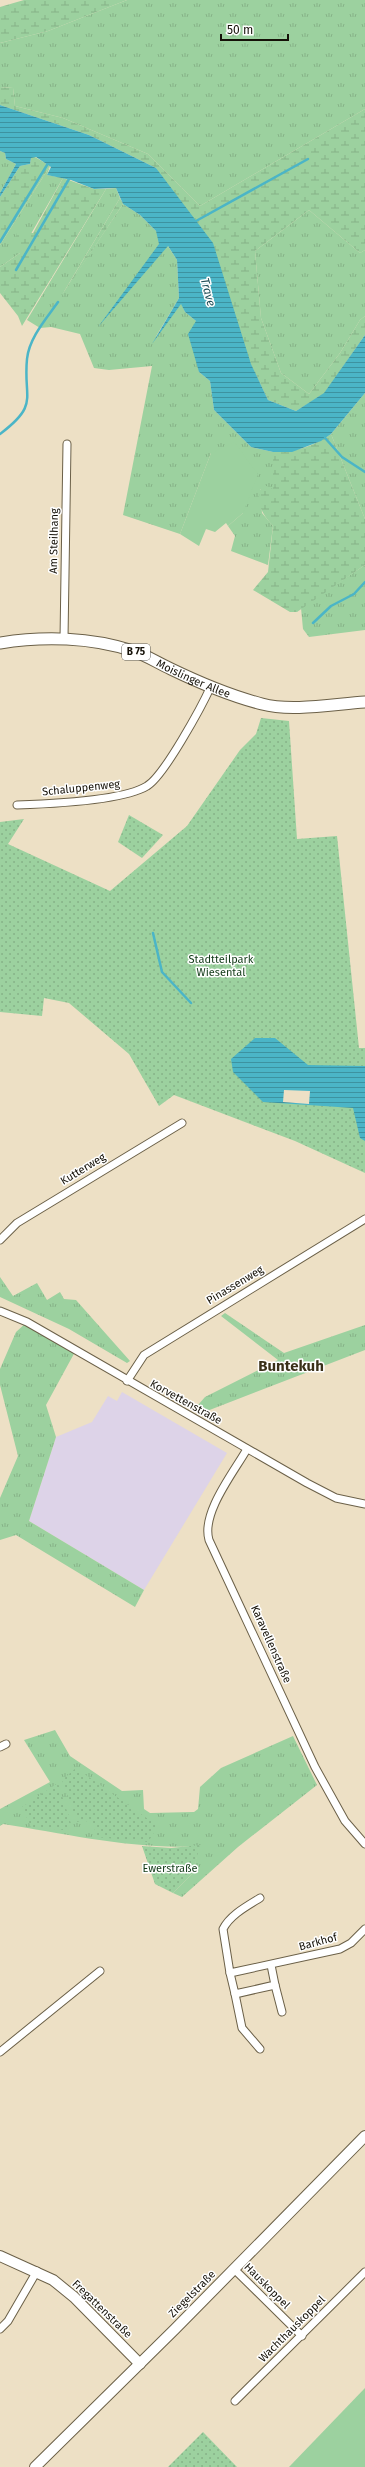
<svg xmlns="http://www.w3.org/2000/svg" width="365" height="2467" font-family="'Fira Sans',sans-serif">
	<defs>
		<pattern id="grass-tufts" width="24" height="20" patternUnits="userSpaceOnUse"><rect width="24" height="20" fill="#9cd19f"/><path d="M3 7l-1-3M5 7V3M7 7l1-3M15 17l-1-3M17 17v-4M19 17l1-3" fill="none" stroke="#86b287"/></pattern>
		<pattern id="wetland-marsh" width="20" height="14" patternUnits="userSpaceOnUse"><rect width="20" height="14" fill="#9cd19f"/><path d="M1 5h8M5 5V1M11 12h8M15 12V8" fill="none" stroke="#86b287"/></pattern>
		<pattern id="park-dots" width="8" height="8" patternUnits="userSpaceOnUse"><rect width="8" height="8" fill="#9cd19f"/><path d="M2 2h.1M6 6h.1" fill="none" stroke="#86b287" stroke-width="1.8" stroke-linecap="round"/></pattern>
		<pattern id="water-rules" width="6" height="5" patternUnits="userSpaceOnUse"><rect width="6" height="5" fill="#4bb5c7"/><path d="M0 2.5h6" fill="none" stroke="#3d92a0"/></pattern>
	</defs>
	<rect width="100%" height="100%" fill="#ede0c5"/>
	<polygon fill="#ddd3e8" points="122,1392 227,1453 144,1590 29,1521 56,1437 92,1422 108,1396 117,1401"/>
	<g fill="url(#grass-tufts)">
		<polygon points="127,0 365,0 365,109 200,206 148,154 63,118 15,106 13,88 0,87 0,43 48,31"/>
		<polygon points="0,151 5,153 6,159 16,164 0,193"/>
		<polygon points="50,166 47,175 63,178 20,253 0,267 0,245"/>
		<polygon points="116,188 120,198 62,295 123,204 140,215 162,237 177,260 179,298 155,338 181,303 185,312 196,321 199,372 210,381 214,410 251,447 273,452 273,489 260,489 262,513 273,526 268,565 231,551 235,536 228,526 243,513 211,453 180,534 123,515 152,366 109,370 94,368 80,334 51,327 40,328 27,320 106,189"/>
		<polygon points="309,210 360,253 365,250 365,316 360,320 340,353 309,394 281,373 261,318 255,251"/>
		<polygon points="365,393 365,519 331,434"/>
		<polygon points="365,565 365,630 309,637 303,629 301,608"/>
		<polygon points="0,1277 13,1296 37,1283 47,1300 60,1292 64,1299 76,1300 130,1361 127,1363 69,1329 0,1297"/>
		<polygon points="225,1313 284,1353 365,1325 365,1350 207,1411 198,1405 205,1397 278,1360 221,1316"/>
		<polygon points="27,1322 76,1350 46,1405 56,1437 29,1521 144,1590 135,1607 16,1535 0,1540 0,1498 18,1456 0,1385 0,1369 16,1332"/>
		<path d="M55,1730l15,26 52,35 21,-1 1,19 6,4 44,-1 4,-3 2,-22 21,-19 72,-32 24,49 -79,62 -56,50 -9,-4 20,-20 6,-27c-65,4 -131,-12 -196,-22l-3,2v-17l50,-27 -26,-42z"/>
	</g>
	<g fill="url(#wetland-marsh)">
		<polygon points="24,0 127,0 48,31 0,43 0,7"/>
		<polygon points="0,87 13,88 15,106 63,118 148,154 200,206 365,109 365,250 360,253 309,210 255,251 261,318 281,373 309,394 340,353 360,320 365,316 365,335 324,394 296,411 268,400 156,168 89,135 0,105"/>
		<polygon points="31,157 35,157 50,166 0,245 0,197 20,166 30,164"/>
		<polygon points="63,178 94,189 106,189 22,326 18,316 0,293 0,267 20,253 16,232 33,233"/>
		<polygon points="120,198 123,204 58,302"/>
		<path d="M331,434l34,85v46l-68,47h-7l-37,-22 15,-18 5,-46c-12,-13 -18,-24 -11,-42l11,5v-37c21,0 40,-5 58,-18z"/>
	</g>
	<g fill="url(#park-dots)">
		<polygon points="261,718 289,721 297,839 337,836 359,1048 365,1048 365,1173 295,1141 174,1095 159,1106 129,1054 69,1003 44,998 42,1016 0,1012 0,822 24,819 8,844 110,891 187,826 240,750 256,734"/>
		<polygon points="129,815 163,835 142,858 118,842"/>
		<polygon points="76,1768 158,1826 148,1842 96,1837 94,1825 84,1820 77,1822 62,1780"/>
		<polygon points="58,1783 72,1827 64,1830 31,1827 22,1807"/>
		<polygon points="200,1845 193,1873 173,1893 155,1884 142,1846 171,1848"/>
		<polygon points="203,2432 237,2467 168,2467"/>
	</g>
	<g fill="#9cd19f">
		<polygon points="234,442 258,474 243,513 228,526 226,523 215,532 206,529 199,546 180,534 211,453"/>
		<polygon points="365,2388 365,2467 289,2467"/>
	</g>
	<g fill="url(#water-rules)">
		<polygon points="0,105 89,135 156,168 213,243 251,364 268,400 296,411 324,393 365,335 365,393 331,434 321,441 292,452 273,452 251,447 214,410 210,381 199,372 188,334 196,321 185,312 181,304 152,344 179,298 177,260 168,246 98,327 159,244 156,231 140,215 123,204 116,188 94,189 71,180 47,175 51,167 36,157 31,158 30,164 20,166 0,197 0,193 16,164 6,159 5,153 0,151"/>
		<polygon points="255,1038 275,1038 308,1065 365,1066 365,1141 360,1138 353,1108 263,1102 233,1072 231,1059"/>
	</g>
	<polygon fill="#ede0c5" points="284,1090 310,1091 309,1104 283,1102"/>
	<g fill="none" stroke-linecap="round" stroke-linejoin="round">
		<g stroke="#4bb5c7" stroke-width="2.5">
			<polyline points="196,221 308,159"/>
			<polyline points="0,242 47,165"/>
			<polyline points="16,270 69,179"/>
			<path d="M0,434c40,-30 23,-35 27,-75 2,-21 19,-40 31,-57"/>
			<polyline points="325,438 342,457 365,472"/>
			<polyline points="313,623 331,606 354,594 365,582"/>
			<polyline points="153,933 162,972 191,1003"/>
		</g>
		<defs>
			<g id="street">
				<polyline points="64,639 67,444"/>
				<path d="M17,805c30,-1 106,-4 130,-19 17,-10 55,-80 64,-100"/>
				<polyline points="0,1240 17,1223 182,1123"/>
				<polyline points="0,1311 27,1322 307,1483 336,1498 365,1504"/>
				<polyline points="127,1381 144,1355 365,1219"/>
				<path d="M247,1449c-13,23 -46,64 -38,91l106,227 30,54 20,23"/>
				<polyline points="0,1747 6,1744"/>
				<path d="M260,1898c-13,8 -30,17 -37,31l7,44 110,-24 11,-6 14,-14"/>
				<polyline points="230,1973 235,1994 275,1985 271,1965"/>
				<polyline points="275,1985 282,2012"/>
				<polyline points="235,1994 242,2028 260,2049"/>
				<polyline points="0,2052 100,1971"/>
				<polyline points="234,2269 302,2336"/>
				<polyline points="0,2329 8,2321 37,2271"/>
				<polyline points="235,2401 365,2272"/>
			</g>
			<g id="secondary">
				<polyline points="0,2256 53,2280 74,2297 140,2364"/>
				<polyline points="35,2467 175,2329 365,2136"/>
			</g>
			<g id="primary">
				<path id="s1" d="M0,643c43,-7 91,-6 133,8 13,4 25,12 38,18 29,14 60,27 91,35 29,8 72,0 103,-2"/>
			</g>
		</defs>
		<use href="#street" stroke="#6b6048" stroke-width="9"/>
		<use href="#secondary" stroke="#6b6048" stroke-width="12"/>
		<use href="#primary" stroke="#6b6048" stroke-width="13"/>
		<use href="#street" stroke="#fff" stroke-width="7"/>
		<use href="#secondary" stroke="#fff" stroke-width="10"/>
		<use href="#primary" stroke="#fff" stroke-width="11"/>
	</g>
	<g text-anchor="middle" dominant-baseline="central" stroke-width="3" stroke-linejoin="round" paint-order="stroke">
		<rect fill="#fff" stroke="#5b5852" stroke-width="1" x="122" y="644" width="28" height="16" rx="3"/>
		<g font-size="10" font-weight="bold" fill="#151108">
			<text x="136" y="652">B 75</text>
		</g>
		<g font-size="11" fill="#151108" stroke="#fff">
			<text transform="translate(54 541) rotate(-89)">Am Steilhang</text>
			<text stroke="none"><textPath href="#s1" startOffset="201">Moislinger Allee</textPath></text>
			<text transform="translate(81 788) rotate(-6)">Schaluppenweg</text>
			<text transform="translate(83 1169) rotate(-31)">Kutterweg</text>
			<text transform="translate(235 1285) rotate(-31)">Pinassenweg</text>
			<text transform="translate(186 1402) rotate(29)">Korvettenstraße</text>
			<text transform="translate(271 1644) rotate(66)">Karavellenstraße</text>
			<text transform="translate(318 1942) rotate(-15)">Barkhof</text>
			<text transform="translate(267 2286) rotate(45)">Hauskoppel</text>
			<text transform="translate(192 2294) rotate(-45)">Ziegelstraße</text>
			<text transform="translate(102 2309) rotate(44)">Fregattenstraße</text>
			<text transform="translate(292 2329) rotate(-45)">Wachthauskoppel</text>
		</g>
		<g font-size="11" fill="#103a16" stroke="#fff">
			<text x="221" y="959">Stadtteilpark<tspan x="221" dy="13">Wiesental</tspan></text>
			<text x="170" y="1868">Ewerstraße</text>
		</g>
		<g font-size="12" font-style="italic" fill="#1f4e56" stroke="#fff">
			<text transform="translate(208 292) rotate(75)">Trave</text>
		</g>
		<g font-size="15" font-weight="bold" fill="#3a3019" stroke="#fff">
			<text x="291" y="1366">Buntekuh</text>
		</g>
	</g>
	<path d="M221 34v6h67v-6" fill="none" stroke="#151108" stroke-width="2"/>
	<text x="227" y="34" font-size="12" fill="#151108" stroke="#ffffff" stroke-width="3" paint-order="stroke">50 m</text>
</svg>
